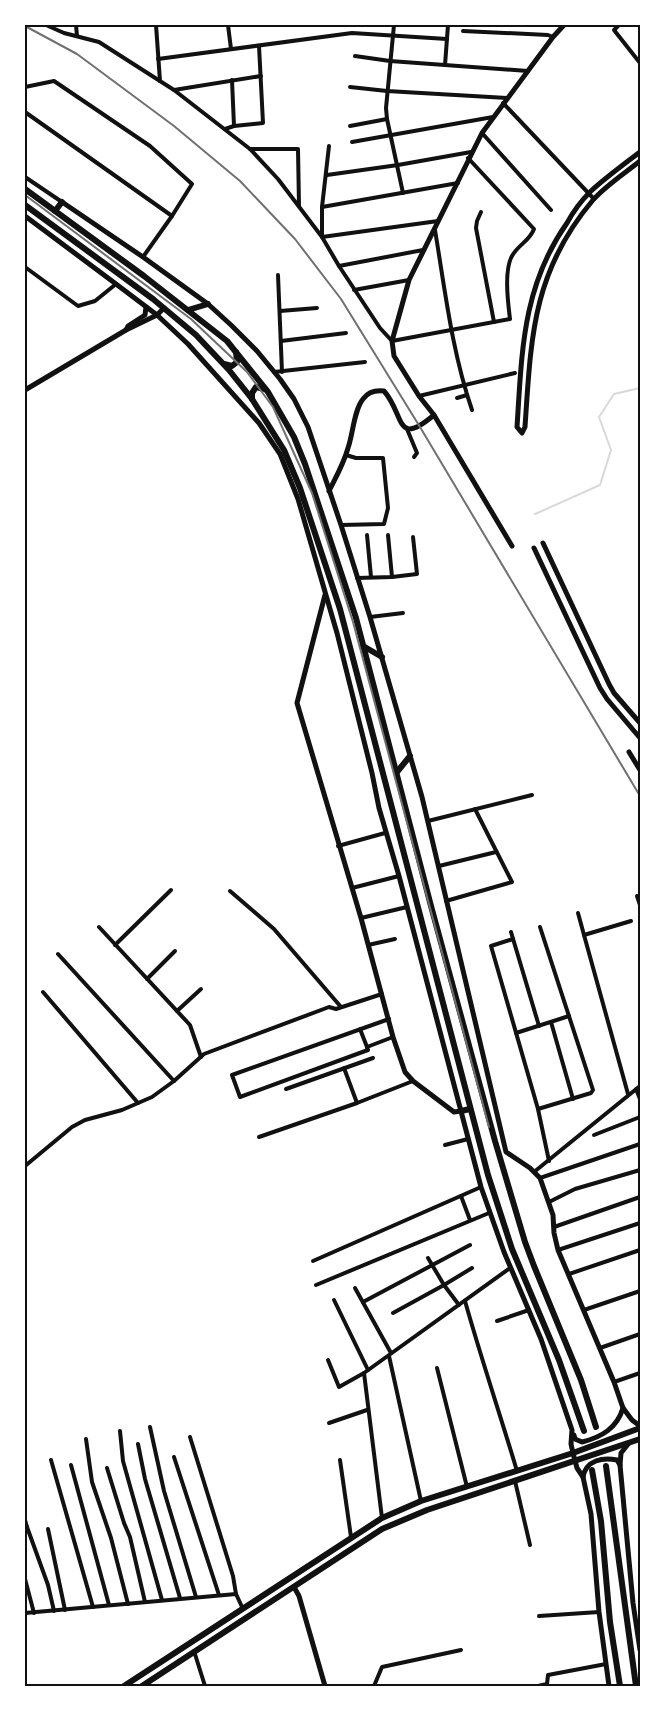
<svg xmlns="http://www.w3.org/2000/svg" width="665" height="1711" font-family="'Noto Serif',serif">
	<rect width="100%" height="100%" fill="#fff"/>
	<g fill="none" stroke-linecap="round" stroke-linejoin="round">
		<polyline stroke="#d9d9d9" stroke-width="2" points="535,514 600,485 611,450 599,417 614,394 640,388"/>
		<g stroke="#111" stroke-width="4">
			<path d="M46,25l18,8 35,9 75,48 76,59 28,30 44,58 17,29 41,62 12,13 118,-22c-2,-16 -7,-53 4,-66 6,-9 16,-13 20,-24l-66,-71"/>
			<polyline points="76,25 77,36"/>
			<polyline points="156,25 160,81"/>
			<polyline points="228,25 231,49"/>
			<polyline points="394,25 386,108 387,119 403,193"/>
			<polyline points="619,25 614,30 640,63"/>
			<polyline points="463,31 548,35 553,37"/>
			<polyline points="355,56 390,61 528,71"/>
			<polyline points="158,59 352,33 447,39"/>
			<polyline points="445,65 448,25"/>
			<polyline points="232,80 234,126"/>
			<polyline points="25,87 54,81 150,146 192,184 172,216 143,257"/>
			<polyline points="350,87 387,91 507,98"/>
			<polyline points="174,90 261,76"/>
			<polyline points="503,103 594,199"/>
			<polyline points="25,112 172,216"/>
			<polyline points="350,126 387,119"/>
			<polyline points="225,129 234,126 263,123 259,46"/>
			<polyline points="482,133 551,210"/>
			<polyline points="352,142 493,117"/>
			<polyline points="329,146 322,207 322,237 438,221"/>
			<polyline points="250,149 298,149 299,206"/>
			<polyline points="327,175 398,165 471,152"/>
			<polyline points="25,177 62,202"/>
			<polyline points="322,207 458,183"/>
			<polyline points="481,212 477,221 476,228 494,322"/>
			<path d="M435,230c10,60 17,122 37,180"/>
			<polyline points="339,266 423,250"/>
			<polyline points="25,267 78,306 95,301 116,284"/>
			<polyline points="278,275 282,372"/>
			<polyline points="354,290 409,280"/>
			<polyline points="280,311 317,308"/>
			<polyline points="281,341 346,333"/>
			<polyline points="274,372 365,362"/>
			<polyline points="419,396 515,373"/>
			<polyline points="457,398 467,395"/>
			<polyline points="407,429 417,453 414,457"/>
			<polyline points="341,525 384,524 388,508 383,458 356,458 346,455"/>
			<polyline points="367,535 371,577"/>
			<polyline points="392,577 417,574 413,537"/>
			<polyline points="357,578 392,577 388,535"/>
			<polyline points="370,617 403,613"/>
			<polyline points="428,821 532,795"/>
			<polyline points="338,846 385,833"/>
			<polyline points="439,866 496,852"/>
			<polyline points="352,888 399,876"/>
			<polyline points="230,891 274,929 341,1007"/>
			<polyline points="637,896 640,905"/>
			<polyline points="446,901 512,882 475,809"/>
			<polyline points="578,913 584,935"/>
			<polyline points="361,918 407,907"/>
			<polyline points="99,927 190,1025 201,1057"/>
			<polyline points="511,932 539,1026"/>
			<polyline points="513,939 491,946 538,1109 549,1161"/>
			<polyline points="115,945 171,890"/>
			<polyline points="368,945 395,939"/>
			<polyline points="58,954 174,1081"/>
			<polyline points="147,979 175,951"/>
			<polyline points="43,992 138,1103"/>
			<polyline points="177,1011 201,989"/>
			<polyline points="389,1019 232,1075 240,1097 357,1054 368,1050 367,1047 393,1037"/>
			<polyline points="551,1022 573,1099"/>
			<polyline points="360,1029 367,1047"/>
			<polyline points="516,1033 569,1016"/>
			<polyline points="344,1068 357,1103"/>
			<polyline points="286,1089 373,1058"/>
			<polyline points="636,1089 640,1099"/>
			<polyline points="628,1094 584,935 631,921"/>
			<polyline points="538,1109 591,1093 593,1090 540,927"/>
			<polyline points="594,1135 640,1117"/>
			<polyline points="259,1137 357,1103 413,1081"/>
			<polyline points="445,1145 468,1139"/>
			<polyline points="25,1166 72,1127 85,1120 122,1110 152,1097 174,1081 204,1054 329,1007 336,1009 382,994"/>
			<polyline points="534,1172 640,1086"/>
			<polyline points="540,1178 640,1144"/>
			<polyline points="461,1196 470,1220"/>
			<polyline points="549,1202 575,1189 640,1170"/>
			<polyline points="554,1227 640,1197"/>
			<polyline points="558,1250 640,1223"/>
			<polyline points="428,1258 444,1285 459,1305"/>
			<polyline points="313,1261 481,1187"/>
			<polyline points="569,1274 640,1250"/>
			<polyline points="316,1285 489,1213"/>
			<polyline points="355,1288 391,1353"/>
			<polyline points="334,1300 368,1370"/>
			<path d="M465,1301c16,57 35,113 52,170"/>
			<polyline points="363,1302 470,1245"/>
			<polyline points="584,1310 640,1291"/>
			<polyline points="393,1313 444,1285 472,1268"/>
			<polyline points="497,1321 529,1310"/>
			<polyline points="600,1348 640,1334"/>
			<polyline points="389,1356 421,1501"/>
			<polyline points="328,1360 339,1387 364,1373"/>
			<polyline points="437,1368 467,1487"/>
			<polyline points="614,1382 640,1373"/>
			<polyline points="329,1423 367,1410"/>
			<polyline points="150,1427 164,1491 196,1597"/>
			<polyline points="120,1431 123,1461 162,1600"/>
			<polyline points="190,1437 233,1576 236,1594"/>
			<polyline points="86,1439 92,1482 111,1538 128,1604"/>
			<polyline points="138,1444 145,1479 180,1598"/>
			<polyline points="174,1457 219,1595"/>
			<polyline points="51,1460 93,1607"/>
			<polyline points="340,1460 351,1537"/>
			<polyline points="71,1465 109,1605"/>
			<polyline points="107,1468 124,1523 130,1537 145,1602"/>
			<polyline points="515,1481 530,1545"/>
			<polyline points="382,1518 364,1373 510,1268"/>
			<polyline points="25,1520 27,1527 25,1528"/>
			<polyline points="27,1527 48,1585 54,1611"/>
			<polyline points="48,1529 65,1610"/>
			<polyline points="25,1579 34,1613"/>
			<polyline points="25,1613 236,1594 243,1609"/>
			<polyline points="539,1616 599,1612"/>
			<polyline points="194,1651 205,1686"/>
			<polyline points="374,1686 382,1667 461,1650"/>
			<polyline points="538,1686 547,1684 548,1675 606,1664"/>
		</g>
		<g stroke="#111" stroke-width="5">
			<path d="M640,152c-17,13 -35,26 -50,40 -9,9 -17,20 -23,31 -45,64 -45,129 -50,204l5,6 3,-6c6,-88 7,-155 68,-227 12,-14 32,-27 47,-39"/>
			<polyline points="62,202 143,257 208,304 231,325 257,351 280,379 294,399 308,427 341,525 370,617 422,797 506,1152 530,1168 540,1178 553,1215 554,1233 558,1250 614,1382 623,1408 632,1420 640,1426"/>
			<polyline points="25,216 116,284 157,315 188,344 259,423 280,454 298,499 337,633 372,773 379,808 399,876 481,1187 504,1252 541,1339 572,1430 571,1444 573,1453 577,1468 583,1477 591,1514 599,1612 609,1686"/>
			<polyline points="126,330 128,326 145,315 146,307"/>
			<polyline points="25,390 126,330 157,315 164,308"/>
			<path d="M329,491c7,-14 15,-28 19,-43 5,-14 6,-38 15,-49 5,-7 13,-9 21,-8 21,24 11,57 50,24"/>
			<polyline points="543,543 609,684 614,693 640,723"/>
			<polyline points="512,546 434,415 419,396 394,356 392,341 409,280 482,133 553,37 564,25"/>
			<polyline points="534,548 600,688 607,699 640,738"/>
			<polyline points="325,595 297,703 361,918 393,1037 405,1072 413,1081 454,1112 461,1111"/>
			<polyline points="629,752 640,770"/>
			<path d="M574,1435l1,4 7,3c20,-5 35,-14 41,-34"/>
			<polyline points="629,1443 621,1453 620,1465 633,1603 640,1650"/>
			<path d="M583,1477c3,-17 20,-20 34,-17l3,5"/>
			<polyline points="294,1587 299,1596 325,1686"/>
		</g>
		<g stroke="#111" stroke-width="6">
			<polyline points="124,1686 382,1518 421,1501 573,1453 640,1428"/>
			<polyline points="142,1686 382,1529 427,1510 640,1439"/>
		</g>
		<g stroke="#111" stroke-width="6">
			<polyline points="25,189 144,276 227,341 268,392 294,437 305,464 356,618 431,906 495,1141 525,1242 534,1266 581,1380 596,1427"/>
			<polyline points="25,205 153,299 196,335 229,370 252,399 284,450 300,488 340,609 488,1175 512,1249 559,1360 584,1431"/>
			<polyline points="55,211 62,202"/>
			<polyline points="188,310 208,304"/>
			<polyline points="224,364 232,366 237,362 236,352"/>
			<polyline points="252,399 252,393 256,387 265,389"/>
			<polyline points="363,646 382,657"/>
			<polyline points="397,772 410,756"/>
			<polyline points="461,1111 470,1109"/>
			<polyline points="606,1466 636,1686"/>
			<polyline points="592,1470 601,1521 610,1622 620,1686"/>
		</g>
		<g stroke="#707070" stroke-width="2">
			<polyline points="25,26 77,54 174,126 240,181 295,239 341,299 420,427 640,796"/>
			<polyline points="25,195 191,319 247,372 273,407 312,493 353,622 489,1127"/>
		</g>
	</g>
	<rect width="665" height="1711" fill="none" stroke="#ffffff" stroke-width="52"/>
	<rect x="26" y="26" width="613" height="1659" fill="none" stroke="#111" stroke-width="2"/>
</svg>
